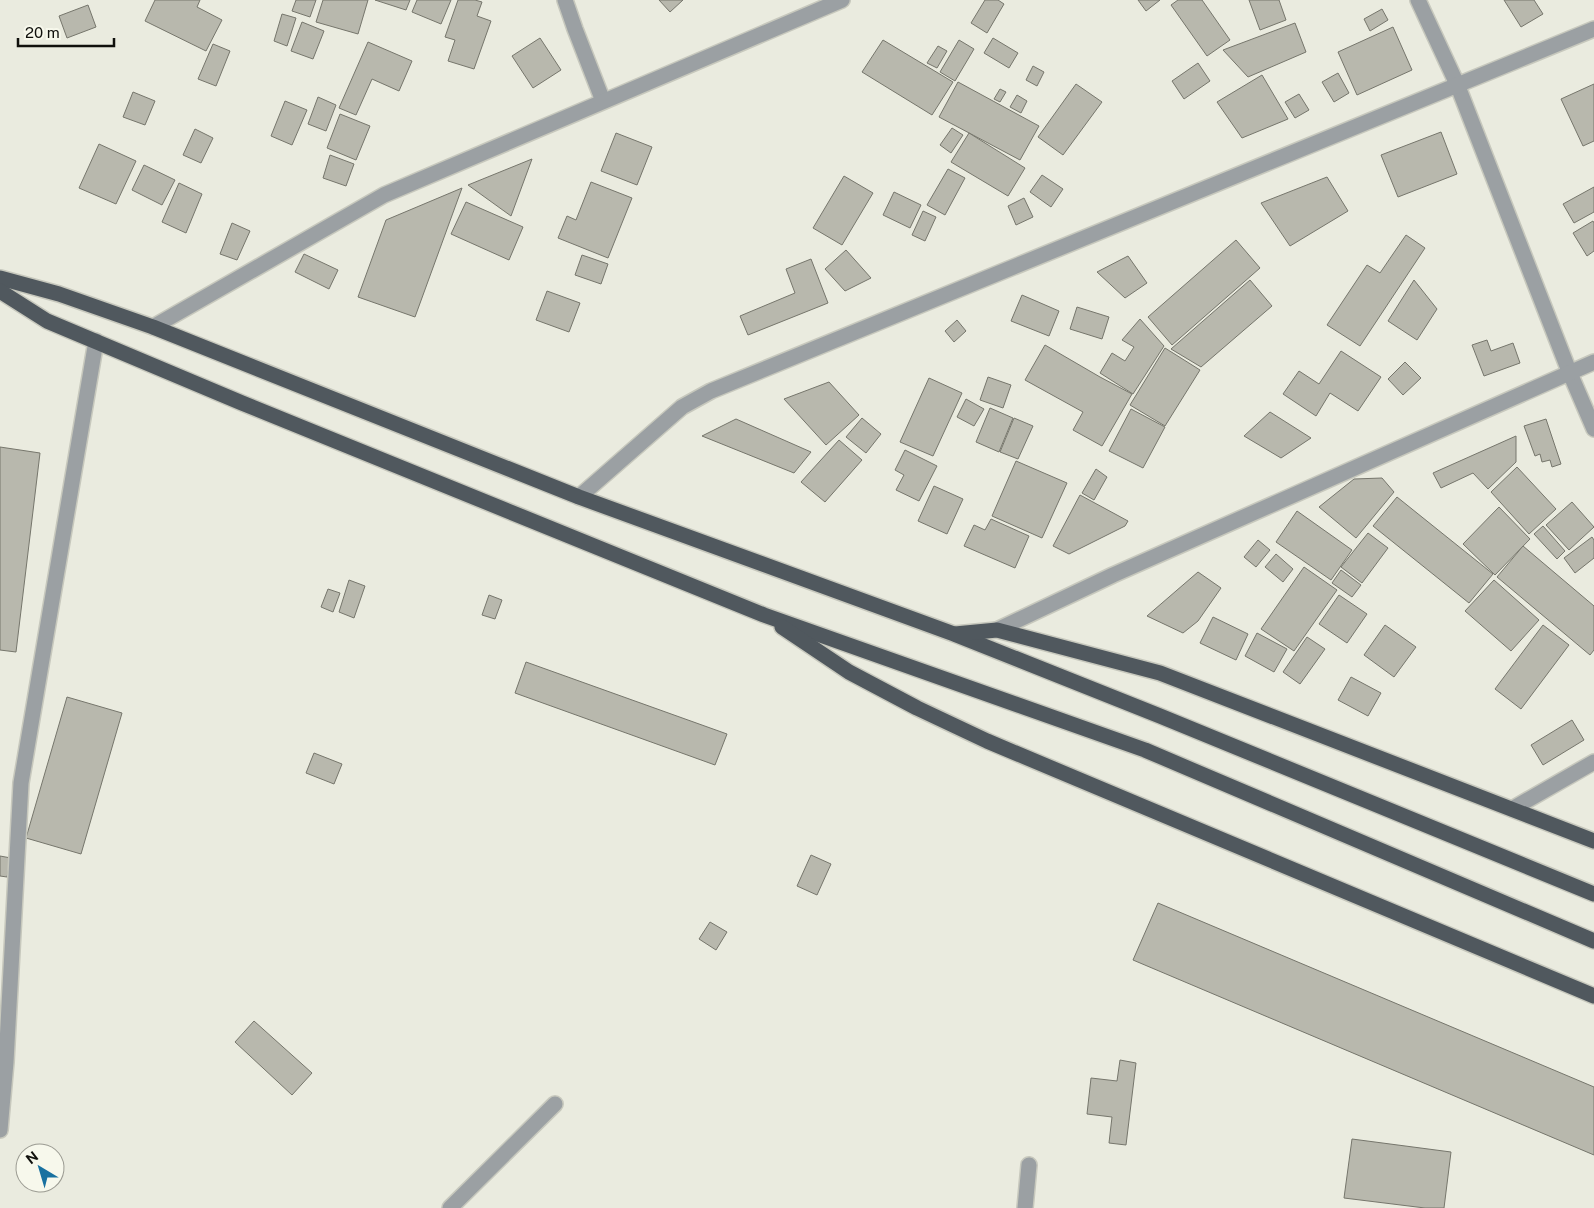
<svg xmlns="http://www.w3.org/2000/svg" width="1594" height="1208" font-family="'Public Sans',sans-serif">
	<rect width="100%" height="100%" fill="#eaebdf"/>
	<g fill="#b8b8ad" stroke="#76766c">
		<polygon points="155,0 200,0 197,7 222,20 206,51 145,21"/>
		<polygon points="296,0 316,0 310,17 292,11"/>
		<polygon points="323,0 368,0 358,34 316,22"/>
		<polygon points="375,0 410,0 406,10"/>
		<polygon points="417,0 451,0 441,24 412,12"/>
		<polygon points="458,0 475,0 482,2 477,16 491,21 474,69 448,61 455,40 445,37"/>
		<polygon points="659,0 683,0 670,12"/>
		<polygon points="985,0 998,0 1004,4 987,33 971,23"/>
		<polygon points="1138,0 1160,0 1146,11"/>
		<polygon points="1178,0 1202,0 1230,40 1207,56 1171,5"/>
		<polygon points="1249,0 1279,0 1286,20 1260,30"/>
		<polygon points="1504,0 1534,0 1543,14 1521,27"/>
		<polygon points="88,5 96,27 67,38 59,16"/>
		<polygon points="1382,9 1388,20 1370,31 1364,19"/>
		<polygon points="282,14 296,18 287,46 274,41"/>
		<polygon points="302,22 324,31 313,59 291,51"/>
		<polygon points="1295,23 1306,52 1248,77 1223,50"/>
		<polygon points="1393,27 1412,70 1357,95 1338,52"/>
		<polygon points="540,38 561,70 533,88 512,56"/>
		<polygon points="993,38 1018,53 1009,68 984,53"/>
		<polygon points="883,40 953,82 932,115 862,72"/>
		<polygon points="959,40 974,49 955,81 940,72"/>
		<polygon points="368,42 412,61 399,91 372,79 356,115 339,108"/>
		<polygon points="213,44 230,51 216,86 198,79"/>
		<polygon points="938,46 947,51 937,68 927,63"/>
		<polygon points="1198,63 1210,81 1184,99 1172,81"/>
		<polygon points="1033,66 1044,72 1037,86 1026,80"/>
		<polygon points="1338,73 1349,93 1334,102 1322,82"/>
		<polygon points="1262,75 1288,119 1242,138 1217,102"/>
		<polygon points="958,82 1039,126 1020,160 939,117"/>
		<polygon points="1076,84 1102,102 1063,155 1038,137"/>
		<polygon points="1594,84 1594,141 1583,146 1561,99"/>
		<polygon points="1000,89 1006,92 1000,102 994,99"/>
		<polygon points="133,92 155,101 145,125 123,117"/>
		<polygon points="1299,94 1309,110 1295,118 1285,102"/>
		<polygon points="1017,95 1027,101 1021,113 1010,107"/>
		<polygon points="318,97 336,105 326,131 308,124"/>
		<polygon points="285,101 307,110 292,145 271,136"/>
		<polygon points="340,114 370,126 356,160 327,148"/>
		<polygon points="952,128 963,135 951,153 940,145"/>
		<polygon points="195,129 213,138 201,163 183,155"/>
		<polygon points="1441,132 1457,174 1398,197 1381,155"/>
		<polygon points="616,133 652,147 637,185 601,171"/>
		<polygon points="969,133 1025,168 1008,196 951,162"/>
		<polygon points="99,144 136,161 116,204 79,188"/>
		<polygon points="330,155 354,164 346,186 323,178"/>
		<polygon points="532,159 511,216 468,185"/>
		<polygon points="144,165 175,180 162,205 132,190"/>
		<polygon points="948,169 965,178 945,215 927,205"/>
		<polygon points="1042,175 1063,189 1051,207 1030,192"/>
		<polygon points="844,176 873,193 842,245 813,228"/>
		<polygon points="1327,177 1348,211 1290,246 1261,203"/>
		<polygon points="591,182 632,198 608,258 558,238 567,216 576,220"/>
		<polygon points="179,183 202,194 186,233 162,222"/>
		<polygon points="1594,187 1594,212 1574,223 1563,204"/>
		<polygon points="462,188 415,317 358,297 386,220"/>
		<polygon points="894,192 921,205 910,228 883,215"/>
		<polygon points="1024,198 1033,217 1016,225 1008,206"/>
		<polygon points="466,202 523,227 509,260 451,234"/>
		<polygon points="923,211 936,217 925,241 912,235"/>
		<polygon points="1593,221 1594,223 1594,251 1587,256 1573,233"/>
		<polygon points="232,223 250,231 237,260 220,254"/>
		<polygon points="1406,235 1425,248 1360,346 1327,325 1367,265 1380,273"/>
		<polygon points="1236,240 1260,268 1172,345 1148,317"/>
		<polygon points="846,250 871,278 845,291 825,269"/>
		<polygon points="304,254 338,270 329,289 295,272"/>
		<polygon points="582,255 608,264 601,284 575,275"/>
		<polygon points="1128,256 1147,283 1125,298 1097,272"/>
		<polygon points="811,259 828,303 748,335 740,316 795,293 786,269"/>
		<polygon points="1250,280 1272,306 1201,367 1171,349"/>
		<polygon points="1414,280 1437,309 1417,340 1388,321"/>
		<polygon points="547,291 580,303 569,332 536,320"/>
		<polygon points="1022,295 1059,311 1049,336 1011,321"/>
		<polygon points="1077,307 1109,317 1102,339 1070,329"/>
		<polygon points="1140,319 1164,346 1133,394 1100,373 1112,353 1125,361 1134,347 1122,340"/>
		<polygon points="957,320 966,331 954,342 945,331"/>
		<polygon points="1487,340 1491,351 1513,343 1520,363 1484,376 1472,345"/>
		<polygon points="1045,345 1100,377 1132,394 1102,446 1073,430 1083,412 1025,380"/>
		<polygon points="1165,348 1200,370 1165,426 1130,405"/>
		<polygon points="1341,351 1381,377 1358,411 1330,393 1316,416 1283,394 1299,371 1319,384"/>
		<polygon points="1405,362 1421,378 1403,395 1388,379"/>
		<polygon points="988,377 1011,385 1003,408 980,400"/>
		<polygon points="929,378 962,393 933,456 900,442"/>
		<polygon points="829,382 859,415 826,445 784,399"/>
		<polygon points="966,399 984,409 974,426 957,417"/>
		<polygon points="990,408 1013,418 999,452 976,442"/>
		<polygon points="1131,409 1165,427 1143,468 1109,451"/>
		<polygon points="1270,412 1311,438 1281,458 1244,436"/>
		<polygon points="862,418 881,434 866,453 846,437"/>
		<polygon points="1014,418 1033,426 1018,459 1000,452"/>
		<polygon points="736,419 811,452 794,473 702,436"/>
		<polygon points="1546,419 1561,464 1552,467 1550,460 1542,462 1540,454 1535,456 1524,426"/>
		<polygon points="1516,436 1516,462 1488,489 1473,473 1441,488 1433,473"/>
		<polygon points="839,440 862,460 825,502 801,482"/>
		<polygon points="0,447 40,453 16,652 0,650"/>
		<polygon points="905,450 937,466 919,501 896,490 904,475 895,470"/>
		<polygon points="1016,461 1067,483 1042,538 992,516"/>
		<polygon points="1517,467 1556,509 1529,534 1491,492"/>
		<polygon points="1096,469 1107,477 1094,500 1082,493"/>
		<polygon points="1382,478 1394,492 1356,538 1319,507 1354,479"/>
		<polygon points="934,486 963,499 947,534 918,521"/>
		<polygon points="1080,495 1128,521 1125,526 1069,554 1053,546"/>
		<polygon points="1397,497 1493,574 1469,603 1373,526"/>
		<polygon points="1572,502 1594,527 1569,550 1546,525"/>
		<polygon points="1499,507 1530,539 1495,575 1463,544"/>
		<polygon points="1297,511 1352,550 1331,580 1276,542"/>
		<polygon points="991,519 1029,536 1015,568 964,546 974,525 985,530"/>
		<polygon points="1543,526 1565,551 1557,559 1534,534"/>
		<polygon points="1368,533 1388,548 1362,583 1341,567"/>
		<polygon points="1592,537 1594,540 1594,558 1575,573 1564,558"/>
		<polygon points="1258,540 1270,550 1256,567 1244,557"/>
		<polygon points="1523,546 1594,606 1594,650 1590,655 1497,577"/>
		<polygon points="1276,554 1293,569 1283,582 1265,567"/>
		<polygon points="1304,567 1337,590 1294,651 1261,629"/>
		<polygon points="1341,570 1361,585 1352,597 1332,583"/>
		<polygon points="1198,572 1221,588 1198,621 1183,633 1147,616"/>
		<polygon points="349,580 365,586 354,618 339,612"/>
		<polygon points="1494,580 1539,620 1511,651 1465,611"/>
		<polygon points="328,589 340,593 333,612 321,607"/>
		<polygon points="489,595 502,600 495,619 482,615"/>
		<polygon points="1339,595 1367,614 1347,643 1319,624"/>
		<polygon points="1213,617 1248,634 1236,660 1200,643"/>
		<polygon points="1385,625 1416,647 1394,677 1364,655"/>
		<polygon points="1543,625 1569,645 1521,709 1495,689"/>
		<polygon points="1257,633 1287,649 1274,672 1245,656"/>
		<polygon points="1307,637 1325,649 1300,684 1283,672"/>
		<polygon points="526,662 727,734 715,765 515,693"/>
		<polygon points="1351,677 1381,693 1368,716 1338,700"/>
		<polygon points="67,697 122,713 81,854 26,838"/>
		<polygon points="1572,720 1584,740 1543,765 1531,745"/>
		<polygon points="314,753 342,764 334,784 306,773"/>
		<polygon points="811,855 831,864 817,895 797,886"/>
		<polygon points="0,856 11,858 7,877 0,876"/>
		<polygon points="1158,903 1594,1087 1594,1155 1133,960"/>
		<polygon points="710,922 727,932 716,950 699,939"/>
		<polygon points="254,1021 312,1073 292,1095 235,1042"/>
		<polygon points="1120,1060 1136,1063 1126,1145 1109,1143 1112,1117 1087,1114 1091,1078 1117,1081"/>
		<polygon points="1352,1139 1451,1152 1444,1208 1425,1208 1344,1198"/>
	</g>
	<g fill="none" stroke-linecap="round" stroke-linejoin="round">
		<defs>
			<polyline id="service" points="450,1208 555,1104"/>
			<g id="minor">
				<polyline points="565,0 575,29 603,101"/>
				<polyline points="1418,0 1457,84 1569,371 1594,429"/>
				<polyline points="153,327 384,195 842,0"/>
				<polyline points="579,497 682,407 711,391 1594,29"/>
				<polyline points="997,630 1113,575 1594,362"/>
				<polyline points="1512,809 1594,762"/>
				<polyline points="0,1130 6,1062 21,783 96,341"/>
				<polyline points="1025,1208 1029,1165"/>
			</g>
			<g id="trunk">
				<polyline points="0,278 59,294 153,327 579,497 954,634 1160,716 1594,894"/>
				<polyline points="0,291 47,321 242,403 764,615 1145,750 1594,941"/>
				<polyline points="782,627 849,672 917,708 987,741 1594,996"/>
				<polyline points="955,634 997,630 1160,673 1594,841"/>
			</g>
		</defs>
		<use href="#service" stroke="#c7c8bd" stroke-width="18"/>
		<use href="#minor" stroke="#c7c8bd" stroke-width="18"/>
		<use href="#trunk" stroke="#c7c8bd" stroke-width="18"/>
		<use href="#service" stroke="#9ba0a3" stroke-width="15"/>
		<use href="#minor" stroke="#9ba0a3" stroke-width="15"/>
		<use href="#trunk" stroke="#50585e" stroke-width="15"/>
	</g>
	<g transform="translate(40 1168) rotate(322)"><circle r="24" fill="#f7f8ec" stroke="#9b9b92"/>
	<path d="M0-4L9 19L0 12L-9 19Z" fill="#1871a0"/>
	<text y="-8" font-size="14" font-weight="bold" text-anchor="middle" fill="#10100c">N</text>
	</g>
	<path d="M18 38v8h96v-8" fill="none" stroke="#10100c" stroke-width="2.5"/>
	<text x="25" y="38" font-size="15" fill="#10100c" stroke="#f7f8ec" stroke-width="4" paint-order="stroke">20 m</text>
</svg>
